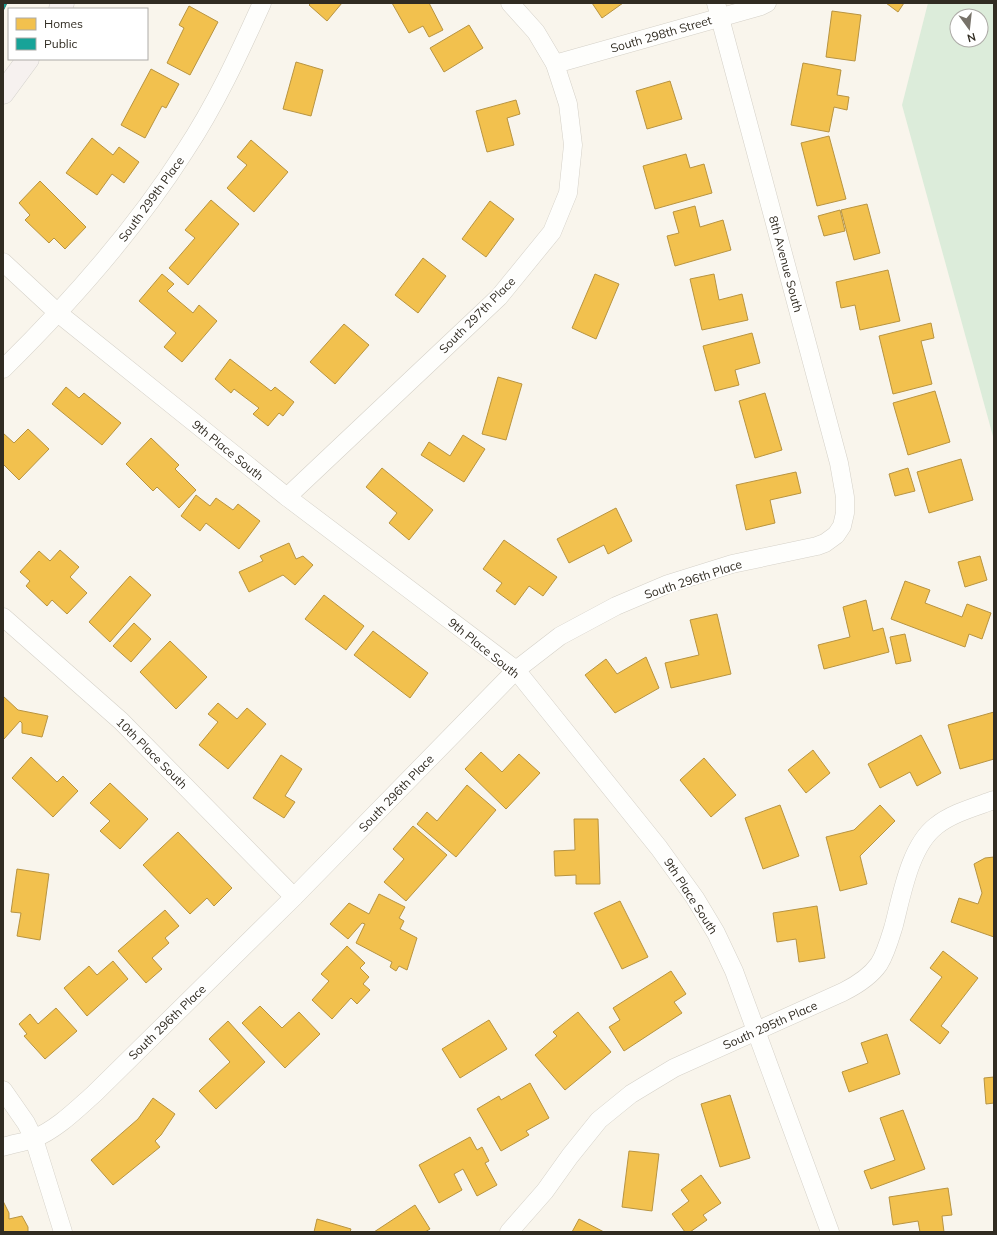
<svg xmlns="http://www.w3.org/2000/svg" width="997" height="1235" font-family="Mulish,sans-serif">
	<rect width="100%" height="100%" fill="#f9f5ec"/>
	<path fill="#dcecda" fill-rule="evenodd" d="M928,3h66v437l-92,-335zM957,16h24v24h-24z"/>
	<g fill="#f2c14e" stroke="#b89441">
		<polygon points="311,3 342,3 327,21 309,5"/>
		<polygon points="392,3 429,3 443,30 429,37 423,26 409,33"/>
		<polygon points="592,3 623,3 602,18"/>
		<polygon points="886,3 904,3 898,12"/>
		<polygon points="189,6 218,22 190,75 167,63 184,28 179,25"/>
		<polygon points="832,11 861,15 855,61 826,57"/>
		<polygon points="469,25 483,48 444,72 430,48"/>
		<polygon points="296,62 323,70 311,116 283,109"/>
		<polygon points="803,63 841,70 837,95 849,97 847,110 834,107 829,132 791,125"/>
		<polygon points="151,69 179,84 166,108 162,106 145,138 121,125"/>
		<polygon points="670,81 682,119 647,129 636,91"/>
		<polygon points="516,100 520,114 507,118 514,145 487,152 476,111"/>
		<polygon points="829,136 846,199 817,206 801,143"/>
		<polygon points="92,138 113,155 119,147 139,162 124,183 112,174 97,195 66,173"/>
		<polygon points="251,140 288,172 254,212 227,188 247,165 237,157"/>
		<polygon points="686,154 690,168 704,164 712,193 655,209 643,166"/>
		<polygon points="40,181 86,227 65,249 54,238 49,243 25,220 30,215 19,203"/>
		<polygon points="211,200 239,224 188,285 169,268 195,238 185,230"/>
		<polygon points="490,201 514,219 486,257 462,239"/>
		<polygon points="867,204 880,253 854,260 841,210"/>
		<polygon points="695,206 700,227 723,220 731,250 675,266 667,236 679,233 673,212"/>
		<polygon points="840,210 845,231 824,236 818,216"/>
		<polygon points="423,258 446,276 418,313 395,295"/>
		<polygon points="888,270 900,321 860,330 855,305 841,308 836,282"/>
		<polygon points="162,274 174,284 167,291 193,313 199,305 217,321 182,362 164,347 176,333 139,301"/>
		<polygon points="595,274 619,284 596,339 572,328"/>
		<polygon points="714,274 719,300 742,294 748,320 702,330 690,279"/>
		<polygon points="931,323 934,338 921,341 932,384 893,394 879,336"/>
		<polygon points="344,324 369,345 335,384 310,362"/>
		<polygon points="752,333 760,363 735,370 739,385 715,391 703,346"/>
		<polygon points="230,359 271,391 275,387 294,402 283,416 279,413 268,426 253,414 259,408 234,389 231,393 215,379"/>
		<polygon points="498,377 522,384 506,440 482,434"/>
		<polygon points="66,387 79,398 84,393 121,423 102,445 52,404"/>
		<polygon points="935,391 950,442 908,455 893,403"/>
		<polygon points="765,393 782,450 755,458 739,401"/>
		<polygon points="28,429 49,449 19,480 3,464 3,433 14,443"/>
		<polygon points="463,435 485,449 464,482 421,455 429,442 450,456"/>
		<polygon points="151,438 179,465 175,469 196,490 179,508 157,487 153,491 126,464"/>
		<polygon points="961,459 973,500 929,513 917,472"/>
		<polygon points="382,468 433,510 409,540 389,523 397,513 366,487"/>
		<polygon points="908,468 915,491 895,496 889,474"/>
		<polygon points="796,472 801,493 770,500 775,523 746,530 736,485"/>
		<polygon points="196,495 210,506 216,498 233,510 238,504 260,521 239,549 206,523 200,531 181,516"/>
		<polygon points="616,508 632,541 608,554 604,545 569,563 557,539"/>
		<polygon points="504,540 557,577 543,596 529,586 515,605 496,591 502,583 483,569"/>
		<polygon points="289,543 296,559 303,556 313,565 295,585 283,575 249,592 239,572 263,561 260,556"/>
		<polygon points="60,550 79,567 70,577 87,593 67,614 52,600 47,606 26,586 30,581 20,572 39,551 50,561"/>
		<polygon points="980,556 987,580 965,587 958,562"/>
		<polygon points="130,576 151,595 110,642 89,622"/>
		<polygon points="905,581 930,590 925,603 962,617 967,604 991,613 982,639 969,634 965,647 891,619"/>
		<polygon points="324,595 364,626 346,650 305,619"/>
		<polygon points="866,600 873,631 883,628 889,652 824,669 818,645 850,637 843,607"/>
		<polygon points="717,614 731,674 671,688 665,663 699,655 690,620"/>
		<polygon points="134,623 151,639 131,662 113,646"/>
		<polygon points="373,631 428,673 410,698 354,655"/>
		<polygon points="905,634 911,661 896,664 890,637"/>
		<polygon points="170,641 207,677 176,709 140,672"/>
		<polygon points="646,657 659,688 615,713 585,675 606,659 617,674"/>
		<polygon points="3,696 18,710 48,716 42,737 22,733 22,723 20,721 4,739 3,738"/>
		<polygon points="218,703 237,719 247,708 266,724 228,769 199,745 218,722 208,714"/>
		<polygon points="994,712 994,759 960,769 948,725"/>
		<polygon points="921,735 941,773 917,786 910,772 880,788 868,764"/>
		<polygon points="813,750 830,773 806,793 788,770"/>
		<polygon points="481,752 502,772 519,754 540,773 506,809 465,769"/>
		<polygon points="281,755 302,769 285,796 295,802 284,818 253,798"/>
		<polygon points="31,757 57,782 63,776 78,791 53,817 12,778"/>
		<polygon points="704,758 736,795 711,817 680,780"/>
		<polygon points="110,783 148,819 120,849 100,831 110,821 90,803"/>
		<polygon points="467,785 496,810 456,857 417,824 427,812 437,821"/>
		<polygon points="780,805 799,856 763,869 745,818"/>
		<polygon points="880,805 895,821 860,856 867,884 840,891 826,837 854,830"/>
		<polygon points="574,819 598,819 600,884 576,884 576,875 555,876 554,851 575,850"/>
		<polygon points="413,826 447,855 406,901 384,882 404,859 393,849"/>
		<polygon points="178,832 232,888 214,906 207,898 190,914 143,865"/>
		<polygon points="994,857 994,937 951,922 959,898 978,904 982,893 974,864 985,858"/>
		<polygon points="17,869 49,874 40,940 17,936 21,913 11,912"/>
		<polygon points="379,894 405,907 399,918 404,921 400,929 417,938 407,970 399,966 396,971 390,967 392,962 356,943 365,924 362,923 348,939 330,924 349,903 369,914"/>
		<polygon points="620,901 648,957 622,969 594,913"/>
		<polygon points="817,906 825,958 799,962 796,939 777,942 773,913"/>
		<polygon points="165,910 179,926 165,938 169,943 152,958 162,969 146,983 118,951"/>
		<polygon points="347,946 365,963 360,968 369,977 363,984 370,990 357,1004 351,998 332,1019 312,1000 329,981 321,974"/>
		<polygon points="943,951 978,978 941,1026 949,1032 940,1044 910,1020 942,977 930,968"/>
		<polygon points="113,961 128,979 87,1016 64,988 89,966 97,975"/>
		<polygon points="671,971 686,994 674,1002 682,1013 624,1051 609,1027 620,1020 613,1008"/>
		<polygon points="260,1006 282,1028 299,1012 320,1034 285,1068 242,1023"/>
		<polygon points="56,1008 77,1031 45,1059 24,1036 27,1034 19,1024 30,1014 38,1024"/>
		<polygon points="578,1012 611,1052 565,1090 535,1055 557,1036 553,1032"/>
		<polygon points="489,1020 507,1049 460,1078 442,1049"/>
		<polygon points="228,1021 265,1062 216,1109 199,1091 230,1062 209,1039"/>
		<polygon points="887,1034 900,1074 849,1092 842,1072 868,1063 861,1043"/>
		<polygon points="994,1077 994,1103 986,1104 984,1078"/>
		<polygon points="530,1083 549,1118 526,1131 529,1135 501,1151 477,1109 499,1096 501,1100"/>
		<polygon points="730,1095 750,1158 720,1167 701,1104"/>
		<polygon points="153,1098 175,1114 161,1135 155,1141 160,1147 113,1185 91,1160 138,1119"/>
		<polygon points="903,1110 925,1169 871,1189 864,1171 895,1160 880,1118"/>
		<polygon points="470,1137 477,1150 482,1147 489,1161 485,1163 497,1185 477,1196 463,1169 454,1174 462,1190 439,1203 419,1165"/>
		<polygon points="629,1151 659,1154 652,1211 622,1207"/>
		<polygon points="701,1175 721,1203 703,1215 707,1220 690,1232 685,1232 672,1214 689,1201 681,1190"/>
		<polygon points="948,1188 952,1215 942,1216 944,1232 920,1232 918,1221 893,1225 889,1197"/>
		<polygon points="3,1201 9,1213 9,1219 22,1216 28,1227 28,1232 3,1232"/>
		<polygon points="415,1205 430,1229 425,1232 374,1232"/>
		<polygon points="317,1219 351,1229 350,1232 314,1232"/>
		<polygon points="579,1219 604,1232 572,1232"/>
	</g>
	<polygon fill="#17a398" stroke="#1f7f75" points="3,3 7,3 3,11"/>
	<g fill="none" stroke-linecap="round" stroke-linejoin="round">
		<defs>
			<g id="minor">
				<polyline points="555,64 761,6 767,3"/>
				<polyline points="3,262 58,313 287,497 516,670 659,848 695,898 716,933 734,971 830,1232"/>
				<path d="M3,369c68,-67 131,-138 182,-218 31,-47 54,-97 77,-148"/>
				<polyline points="287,497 499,297 552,232 568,193 573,145 568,104 555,64 536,32 510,3"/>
				<polyline points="3,617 121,721 294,897"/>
				<polyline points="3,1090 26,1123 34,1139 63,1232"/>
				<path d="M3,1147c10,-3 21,-5 30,-8 23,-9 43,-29 61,-45l200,-197 222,-227 44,-34 56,-30 52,-22 64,-20 85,-18 8,-3 11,-8 6,-9 3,-13v-16l-6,-34 -123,-460"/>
				<path d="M509,1232l36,-41 25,-35 29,-36 32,-26 43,-26 169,-76c14,-7 27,-15 36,-28 7,-11 11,-26 15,-39 8,-31 16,-79 42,-99 16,-13 39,-19 58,-26"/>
			</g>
			<g id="major">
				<polyline points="60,9 63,3"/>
				<polyline points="3,93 28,59"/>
			</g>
		</defs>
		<use href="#minor" stroke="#d5d1c8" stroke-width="19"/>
		<use href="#major" stroke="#d3d1cc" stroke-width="23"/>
		<use href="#minor" stroke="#fefefc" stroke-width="18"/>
		<use href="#major" stroke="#f6f1ef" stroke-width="22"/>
	</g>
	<g text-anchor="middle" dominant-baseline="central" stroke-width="4" stroke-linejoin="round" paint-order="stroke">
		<g font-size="12" fill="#312c22" stroke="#fff">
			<text transform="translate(661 34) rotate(-16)">South 298th Street</text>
			<text transform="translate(151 199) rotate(-54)">South 299th Place</text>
			<text transform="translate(786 264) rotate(75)">8th Avenue South</text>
			<text transform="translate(477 315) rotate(-45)">South 297th Place</text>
			<text transform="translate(228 450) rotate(39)">9th Place South</text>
			<text transform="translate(693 579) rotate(-18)">South 296th Place</text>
			<text transform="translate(484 648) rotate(39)">9th Place South</text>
			<text transform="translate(152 753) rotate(45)">10th Place South</text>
			<text transform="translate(396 793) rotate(-46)">South 296th Place</text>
			<text transform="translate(691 896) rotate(57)">9th Place South</text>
			<text transform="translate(167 1022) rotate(-44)">South 296th Place</text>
			<text transform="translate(770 1025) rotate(-24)">South 295th Place</text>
		</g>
	</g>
	<rect width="997" height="1235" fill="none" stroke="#312c22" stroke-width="8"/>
	<rect x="8" y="8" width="140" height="52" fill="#ffffff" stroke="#adaba7"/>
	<rect x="16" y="18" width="20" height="12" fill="#f2c14e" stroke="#adaba7"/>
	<text x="44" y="28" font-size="12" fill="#312c22">Homes</text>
	<rect x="16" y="38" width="20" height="12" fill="#17a398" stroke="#adaba7"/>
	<text x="44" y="48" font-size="12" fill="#312c22">Public</text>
	<g transform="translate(969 28) rotate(165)"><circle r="19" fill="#ffffff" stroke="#adaba7"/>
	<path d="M0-3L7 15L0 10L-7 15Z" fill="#777269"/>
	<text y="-6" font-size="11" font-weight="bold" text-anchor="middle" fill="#312c22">N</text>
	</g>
</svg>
